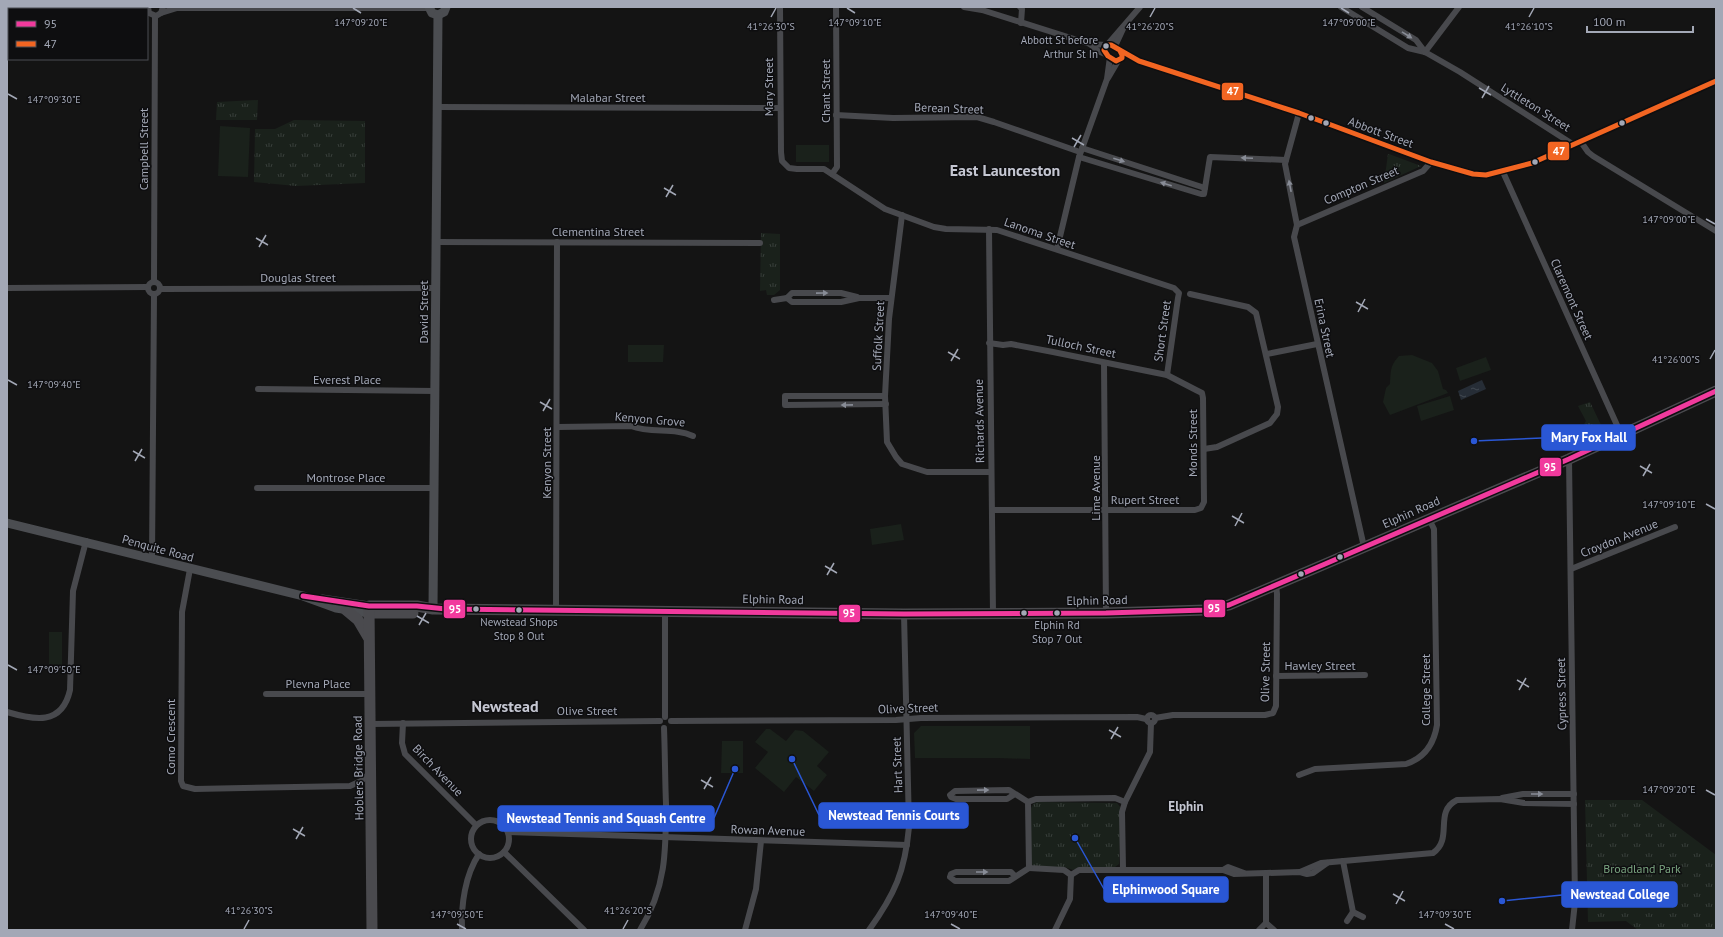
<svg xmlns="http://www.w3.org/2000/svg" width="1723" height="937" font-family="'PT Sans',sans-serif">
	<defs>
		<pattern id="park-tufts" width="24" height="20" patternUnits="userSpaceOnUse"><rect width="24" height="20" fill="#1a211b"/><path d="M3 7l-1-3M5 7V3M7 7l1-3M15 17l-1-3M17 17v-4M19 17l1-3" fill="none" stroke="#383e3a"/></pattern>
		<pattern id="water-ripples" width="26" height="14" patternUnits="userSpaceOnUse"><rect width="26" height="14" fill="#262d36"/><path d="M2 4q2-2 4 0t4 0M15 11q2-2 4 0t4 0" fill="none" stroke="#424951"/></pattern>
	</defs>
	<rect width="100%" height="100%" fill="#141414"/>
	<g fill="#1a211b">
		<polygon points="220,126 250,128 248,177 218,176"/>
		<rect x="796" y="145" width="33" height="17"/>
		<polygon points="628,345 664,345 663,362 628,362"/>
		<path d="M1412,355l20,8 6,8 5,18 3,1 2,3 -58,22 -7,-13 3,-14 4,-4c1,-14 0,-18 9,-28z"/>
		<polygon points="1486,357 1491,370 1460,381 1456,368"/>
		<polygon points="1450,396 1454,410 1421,421 1417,406"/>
		<polygon points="901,524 904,540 872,545 870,529"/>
		<polygon points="49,632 62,632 62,665 49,664"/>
		<polygon points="921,726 1030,726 1030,759 998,758 915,758 914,733"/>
		<polygon points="766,729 770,729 786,741 795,730 803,731 829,752 817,766 827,775 814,791 796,777 784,792 755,768 768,752 755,742"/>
		<polygon points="722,741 743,741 743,773 721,773"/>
	</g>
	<g fill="url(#park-tufts)">
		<polygon points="258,100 257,120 216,120 217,102"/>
		<polygon points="294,120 365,121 365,183 296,186 254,182 255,129 275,129"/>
		<polygon points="1388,154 1389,154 1421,166 1384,183"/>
		<polygon points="761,233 780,234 780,290 774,295 767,295 766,290 760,291"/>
		<polygon points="1590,402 1601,425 1600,430 1587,436 1582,428 1586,421 1578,406"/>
		<polygon points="1585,800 1642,800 1716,855 1716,930 1638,930 1626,921 1588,922"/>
		<polygon points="1038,802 1117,803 1121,808 1119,864 1115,867 1082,867 1073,870 1065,867 1034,867 1031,863 1031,808 1034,803"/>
	</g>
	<polygon fill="url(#water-ripples)" points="1482,380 1486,389 1461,400 1458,391"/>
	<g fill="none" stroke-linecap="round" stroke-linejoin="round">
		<g stroke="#48494d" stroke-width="6">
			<polyline points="35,7 136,7"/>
			<polyline points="148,7 149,13 156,16 161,13 163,7"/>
			<polyline points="780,7 781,152 782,161 789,168 797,169 824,169 885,209 934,227 946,229 997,230 1174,288 1179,293 1178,298 1167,375"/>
			<polyline points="964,7 982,10 1090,44 1106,45"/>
			<polyline points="1020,7 1022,9 1021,23"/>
			<polyline points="1341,7 1408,48 1425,52 1460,72 1574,145"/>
			<polyline points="1362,7 1416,40 1425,52"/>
			<polyline points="161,13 177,8 429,8"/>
			<polyline points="1090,44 1098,51 1105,54"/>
			<polyline points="1108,44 1140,7"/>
			<polyline points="1116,48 1116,44 1123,29"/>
			<polyline points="1120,51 1122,55 1122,58 1116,61 1108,56 1104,50 1106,45 1111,45 1139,61 1299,113 1431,162 1473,174 1486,175 1532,163 1716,81"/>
			<polyline points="1425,52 1459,7"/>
			<polyline points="1108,78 1118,61"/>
			<polyline points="438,107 779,108"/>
			<polyline points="1299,113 1285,164 1297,225 1294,237 1364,547"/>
			<polyline points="836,115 893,118 977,117 994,122 1080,152"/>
			<polyline points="1581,142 1588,152 1593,156 1716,231"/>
			<polyline points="1082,148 1205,188"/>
			<polyline points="1079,157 1201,194 1204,194 1210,157 1286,160"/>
			<polyline points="1503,172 1621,434"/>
			<polyline points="832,174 837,167 836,7"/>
			<polyline points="902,215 889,319 885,396 887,442 896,457 902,464 927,472 991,472"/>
			<polyline points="1297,225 1423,171 1431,162"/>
			<polyline points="989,229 993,614"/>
			<polyline points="435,242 760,243"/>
			<polyline points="1057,249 1079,157 1107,79 1110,57"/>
			<circle cx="154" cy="288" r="6"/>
			<polyline points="154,282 155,16"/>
			<polyline points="7,288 148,287"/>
			<polyline points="161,289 436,288"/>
			<polyline points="1190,294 1248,307 1256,313 1278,407 1277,414 1270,423 1217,447 1204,449"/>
			<polyline points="787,298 792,302 841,302 859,298 891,298"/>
			<polyline points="774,300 787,298 792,293 841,293 857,297"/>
			<polyline points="989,343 1003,345 1011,344 1053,352 1167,375 1196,390 1202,393 1203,398 1204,502 1201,508 1195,510 992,510"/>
			<polyline points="1267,354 1317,344"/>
			<polyline points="1104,363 1106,613"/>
			<polyline points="258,389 435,391"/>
			<polyline points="885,396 785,396 785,405 886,404"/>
			<path d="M557,427l74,-1c20,8 43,1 62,10"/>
			<polyline points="1569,459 1575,902 1572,930"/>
			<polyline points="257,488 435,488"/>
			<polyline points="152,559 154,295"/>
			<polyline points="190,569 182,612 181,781 183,786 195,789 350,786 361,781 370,773"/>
			<polyline points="1571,569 1675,527"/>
			<polyline points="556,611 557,242"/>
			<polyline points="665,611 665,717"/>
			<polyline points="1276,676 1365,675"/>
			<polyline points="266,694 370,694"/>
			<path d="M7,712c27,8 55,14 63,-22l3,-99 13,-50"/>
			<circle cx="1151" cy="719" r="4"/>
			<polyline points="1155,718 1173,715 1265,715 1273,713 1276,706 1277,594 1276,585"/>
			<polyline points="671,721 896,720 921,718 1137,717 1146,719"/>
			<polyline points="403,723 402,743 405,754 476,825"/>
			<polyline points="370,724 660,721"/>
			<path d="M1299,775l16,-6 91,-5c18,-6 28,-20 31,-39l-3,-196 -5,-10"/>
			<polyline points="1015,794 1007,799 956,799 951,797 950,795 955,791 1009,790 1028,802"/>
			<polyline points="1502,798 1523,794 1574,794"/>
			<circle cx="490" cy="839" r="19"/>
			<polyline points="508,832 907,845"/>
			<polyline points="504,852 584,930"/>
			<polyline points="1343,861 1353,912 1363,917"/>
			<polyline points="1123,869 1122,812 1125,802 1150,752 1151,723"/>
			<polyline points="1223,870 1234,874 1266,873 1300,872 1307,874 1313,873 1327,863"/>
			<path d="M1300,872l21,-9 112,-10c21,-15 0,-41 24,-53l43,-1 24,4 50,1"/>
			<polyline points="1071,875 1064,870 1029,868 1028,802 1036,799 1115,798 1125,802"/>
			<polyline points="1015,876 1011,872 956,872 951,874 950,877 955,881 1009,881 1029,868"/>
			<polyline points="1347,921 1353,912"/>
			<polyline points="1266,923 1274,930"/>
			<path d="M462,930c-1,-25 3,-55 17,-76"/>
			<path d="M640,930c26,-42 26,-79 26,-126 -1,-25 -1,-51 -2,-76"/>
			<polyline points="745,930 756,889 761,841"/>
			<path d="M869,930c26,-36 36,-59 40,-103l-5,-213"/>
			<polyline points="1055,930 1070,899 1071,875 1079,870 1223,870 1228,867 1244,873"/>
			<polyline points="1259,930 1266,923 1266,873"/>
		</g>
		<g stroke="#4b4d51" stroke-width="9">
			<polyline points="429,7 432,13 438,15 444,12 446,7"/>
			<polyline points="7,523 303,596 336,608 369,613"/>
			<polyline points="322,599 369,606"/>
			<polyline points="433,609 438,15"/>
		</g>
		<g stroke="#4a4a4e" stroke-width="11">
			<polyline points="346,610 358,620 368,637"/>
			<polyline points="370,613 413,613"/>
			<polyline points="372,930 369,606 417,606 433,609 904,614 1106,613 1206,610 1229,605 1325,564 1569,459 1716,391"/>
		</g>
		<defs>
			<polyline id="bus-1" points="303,596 369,606 417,606 446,609 904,614 1106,613 1206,610 1229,605 1325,564 1569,459 1716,391"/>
			<polyline id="bus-2" points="1120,51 1122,55 1122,58 1116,61 1108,56 1104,50 1106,45 1111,45 1139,61 1299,113 1431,162 1473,174 1486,175 1532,163 1716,81"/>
		</defs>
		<use href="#bus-1" stroke="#0e0e10" stroke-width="8"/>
		<use href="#bus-2" stroke="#0e0e10" stroke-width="8"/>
		<use href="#bus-1" stroke="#f13a9d" stroke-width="5"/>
		<use href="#bus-2" stroke="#f26522" stroke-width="5"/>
	</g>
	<defs><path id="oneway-solid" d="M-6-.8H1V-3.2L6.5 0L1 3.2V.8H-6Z"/></defs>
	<g fill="#888c96">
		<use href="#oneway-solid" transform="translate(1407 35) rotate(32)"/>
		<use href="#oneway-solid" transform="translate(1247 158) rotate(-178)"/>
		<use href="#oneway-solid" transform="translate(1119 160) rotate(18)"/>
		<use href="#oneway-solid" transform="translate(1166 184) rotate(-163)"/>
		<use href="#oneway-solid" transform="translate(1290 186) rotate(-101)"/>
		<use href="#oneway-solid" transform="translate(822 293) rotate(-1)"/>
		<use href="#oneway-solid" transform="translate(847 405) rotate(179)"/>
		<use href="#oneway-solid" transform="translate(983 790) rotate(-1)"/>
		<use href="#oneway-solid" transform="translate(1537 794)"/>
		<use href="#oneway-solid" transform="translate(982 872)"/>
	</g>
	<path fill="none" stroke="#a3a8b6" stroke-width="1.5" d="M353,8l8,5M847,8l8,5M1341,8l8,5M771,17l5,-9M1150,17l5,-9M1529,17l5,-9M1479,88l12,7M8,94l9,5M1482,98l7,-12M1072,138l12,7M1074,147l7,-12M664,188l12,7M666,197l7,-12M1706,219l9,5M256,238l12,7M259,247l7,-12M1356,302l12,7M1358,312l7,-13M948,352l12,7M1710,359l5,-9M951,361l7,-12M8,380l9,5M540,402l12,7M543,411l7,-12M133,451l12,7M135,461l7,-12M1640,466l12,7M1643,476l7,-12M1706,504l9,5M1232,516l12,7M1235,526l7,-13M825,566l12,7M827,575l7,-12M417,616l12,7M419,625l7,-12M8,665l9,5M1517,680l12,7M1519,690l7,-12M1109,730l12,7M1111,739l7,-12M701,780l12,7M704,789l7,-12M1706,790l9,5M293,829l12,7M296,839l7,-12M1393,894l12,7M1396,904l7,-13M457,924l9,5M951,924l9,5M1445,924l9,5M244,929l5,-9M623,929l5,-9"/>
	<g fill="#a3a8b6" stroke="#0e0e10" stroke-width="1.5">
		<circle cx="1106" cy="46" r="3.5"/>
		<circle cx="1311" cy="118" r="3.5"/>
		<circle cx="1326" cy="123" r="3.5"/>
		<circle cx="1622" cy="123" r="3.5"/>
		<circle cx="1535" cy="162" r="3.5"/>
		<circle cx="1340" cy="557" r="3.5"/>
		<circle cx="1301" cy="574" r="3.5"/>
		<circle cx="476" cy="609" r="3.5"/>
		<circle cx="519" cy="610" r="3.5"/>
		<circle cx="1024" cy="613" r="3.5"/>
		<circle cx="1057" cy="613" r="3.5"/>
	</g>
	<g text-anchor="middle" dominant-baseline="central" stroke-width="3" stroke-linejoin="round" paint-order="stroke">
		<g font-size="11" fill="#a3a8b6" stroke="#0e0e10">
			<text x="1098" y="40" text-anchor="end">Abbott St before<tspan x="1098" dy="14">Arthur St In</tspan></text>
			<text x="519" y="622">Newstead Shops<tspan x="519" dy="14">Stop 8 Out</tspan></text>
			<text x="1057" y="625">Elphin Rd<tspan x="1057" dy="14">Stop 7 Out</tspan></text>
		</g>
		<g font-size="12" fill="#a3a8b6" stroke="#0e0e10">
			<text transform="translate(768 87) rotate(-90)">Mary Street</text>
			<text transform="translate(825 91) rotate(-90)">Chant Street</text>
			<text x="608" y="97">Malabar Street</text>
			<text transform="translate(1536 107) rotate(32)">Lyttleton Street</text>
			<text transform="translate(949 108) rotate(2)">Berean Street</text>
			<text transform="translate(1381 132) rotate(20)">Abbott Street</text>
			<text transform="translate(143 149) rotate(-90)">Campbell Street</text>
			<text transform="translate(1361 185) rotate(-23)">Compton Street</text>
			<text x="598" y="231">Clementina Street</text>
			<text transform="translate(1040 233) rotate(19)">Lanoma Street</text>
			<text x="298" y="277">Douglas Street</text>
			<text transform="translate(1572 299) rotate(66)">Claremont Street</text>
			<text transform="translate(423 312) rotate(-90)">David Street</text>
			<text transform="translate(1325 328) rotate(78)">Erina Street</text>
			<text transform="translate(1162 331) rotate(-82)">Short Street</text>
			<text transform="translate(878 336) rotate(-87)">Suffolk Street</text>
			<text transform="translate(1081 346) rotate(12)">Tulloch Street</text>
			<text x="347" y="379">Everest Place</text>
			<text transform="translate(650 419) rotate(5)">Kenyon Grove</text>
			<text transform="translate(979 421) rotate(-91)">Richards Avenue</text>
			<text transform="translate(1192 443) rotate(-90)">Monds Street</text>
			<text transform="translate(546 463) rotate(-90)">Kenyon Street</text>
			<text x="346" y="477">Montrose Place</text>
			<text transform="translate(1095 488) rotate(-90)">Lime Avenue</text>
			<text x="1145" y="499">Rupert Street</text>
			<text transform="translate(1411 512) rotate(-24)">Elphin Road</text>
			<text transform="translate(1619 538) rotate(-22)">Croydon Avenue</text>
			<text transform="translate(158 548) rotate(15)">Penquite Road</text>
			<text transform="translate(773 599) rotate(1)">Elphin Road</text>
			<text transform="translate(1097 600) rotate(-1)">Elphin Road</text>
			<text x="1320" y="665">Hawley Street</text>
			<text transform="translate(1265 672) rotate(-89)">Olive Street</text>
			<text x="318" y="683">Plevna Place</text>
			<text transform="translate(1425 690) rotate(-90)">College Street</text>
			<text transform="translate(1561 694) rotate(-91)">Cypress Street</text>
			<text transform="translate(908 708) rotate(-2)">Olive Street</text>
			<text x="587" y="710">Olive Street</text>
			<text transform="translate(170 737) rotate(-90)">Como Crescent</text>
			<text transform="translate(897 765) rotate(-92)">Hart Street</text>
			<text transform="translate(358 768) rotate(-91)">Hoblers Bridge Road</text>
			<text transform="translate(438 770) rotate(46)">Birch Avenue</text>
			<text transform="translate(768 830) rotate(2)">Rowan Avenue</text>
		</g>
		<g font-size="12" fill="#79a37f" stroke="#0e0e10">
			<text x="1642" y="868">Broadland Park</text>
		</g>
		<g font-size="13" font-weight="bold" fill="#c5c7d2" stroke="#0e0e10">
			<text x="1186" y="806">Elphin</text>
		</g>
		<g font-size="16" font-weight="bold" fill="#c5c7d2" stroke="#0e0e10">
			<text x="1005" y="170">East Launceston</text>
			<text x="505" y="706">Newstead</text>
		</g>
	</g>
	<g font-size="10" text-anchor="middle" fill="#a3a8b6" stroke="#0e0e10" stroke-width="3" stroke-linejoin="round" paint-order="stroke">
		<text x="1349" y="26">147°09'00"E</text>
		<text x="361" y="26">147°09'20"E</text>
		<text x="855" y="26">147°09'10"E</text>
		<text x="771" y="30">41°26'30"S</text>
		<text x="1150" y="30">41°26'20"S</text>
		<text x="1529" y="30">41°26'10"S</text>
		<text x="54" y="103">147°09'30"E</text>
		<text x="1669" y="223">147°09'00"E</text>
		<text x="1676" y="363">41°26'00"S</text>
		<text x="54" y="388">147°09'40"E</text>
		<text x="1669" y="508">147°09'10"E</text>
		<text x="54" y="673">147°09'50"E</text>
		<text x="1669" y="793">147°09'20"E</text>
		<text x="249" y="914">41°26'30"S</text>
		<text x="628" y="914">41°26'20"S</text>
		<text x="457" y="918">147°09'50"E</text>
		<text x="951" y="918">147°09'40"E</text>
		<text x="1445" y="918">147°09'30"E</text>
	</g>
	<path fill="none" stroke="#2a57d5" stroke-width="1.5" d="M1474 441L1542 438M792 759L819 815M735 769L714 818M1075 838L1104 889M1502 901L1562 895"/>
	<g fill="#2a57d5" stroke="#0e0e10" stroke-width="1.5">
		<circle cx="1474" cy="441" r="4"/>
		<circle cx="792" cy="759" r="4"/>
		<circle cx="735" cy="769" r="4"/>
		<circle cx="1075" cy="838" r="4"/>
		<circle cx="1502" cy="901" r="4"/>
	</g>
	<g fill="#2a57d5" stroke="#2a57d5" stroke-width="1.5">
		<rect x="1542" y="425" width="93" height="25" rx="4"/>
		<rect x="819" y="803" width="149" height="25" rx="4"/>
		<rect x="498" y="806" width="216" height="25" rx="4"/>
		<rect x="1104" y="877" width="124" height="25" rx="4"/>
		<rect x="1562" y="882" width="115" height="25" rx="4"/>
	</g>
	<g font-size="13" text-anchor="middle" font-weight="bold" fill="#fff">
		<text x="1589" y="442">Mary Fox Hall</text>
		<text x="894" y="820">Newstead Tennis Courts</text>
		<text x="606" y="823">Newstead Tennis and Squash Centre</text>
		<text x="1166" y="894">Elphinwood Square</text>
		<text x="1620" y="899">Newstead College</text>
	</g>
	<g stroke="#0e0e10" stroke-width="1.5">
		<rect x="1221" y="82" width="23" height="19" rx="4" fill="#f26522"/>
		<rect x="1547" y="141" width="23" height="20" rx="4" fill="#f26522"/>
		<rect x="1539" y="457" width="23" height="20" rx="4" fill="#f13a9d"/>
		<rect x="1203" y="599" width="23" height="19" rx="4" fill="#f13a9d"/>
		<rect x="443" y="599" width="23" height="20" rx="4" fill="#f13a9d"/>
		<rect x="838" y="604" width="23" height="19" rx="4" fill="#f13a9d"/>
	</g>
	<g font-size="11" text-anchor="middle" font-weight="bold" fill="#fff">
		<text x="1233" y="95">47</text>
		<text x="1559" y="155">47</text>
		<text x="1550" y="471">95</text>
		<text x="1214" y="612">95</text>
		<text x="455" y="613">95</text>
		<text x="849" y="617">95</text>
	</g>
	<rect width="1723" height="937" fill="none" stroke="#a3a8b6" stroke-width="16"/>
	<rect x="8" y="8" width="140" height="52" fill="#0e0e10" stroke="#4a4c52"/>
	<rect x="16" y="21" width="20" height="6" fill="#f13a9d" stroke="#4a4c52"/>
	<text x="44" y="28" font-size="12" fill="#a3a8b6">95</text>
	<rect x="16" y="41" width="20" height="6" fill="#f26522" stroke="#4a4c52"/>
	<text x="44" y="48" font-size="12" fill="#a3a8b6">47</text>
	<path d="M1587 26v6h106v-6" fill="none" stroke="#a3a8b6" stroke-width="2"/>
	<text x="1593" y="26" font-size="12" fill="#a3a8b6" stroke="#0e0e10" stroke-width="3" paint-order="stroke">100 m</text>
</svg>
